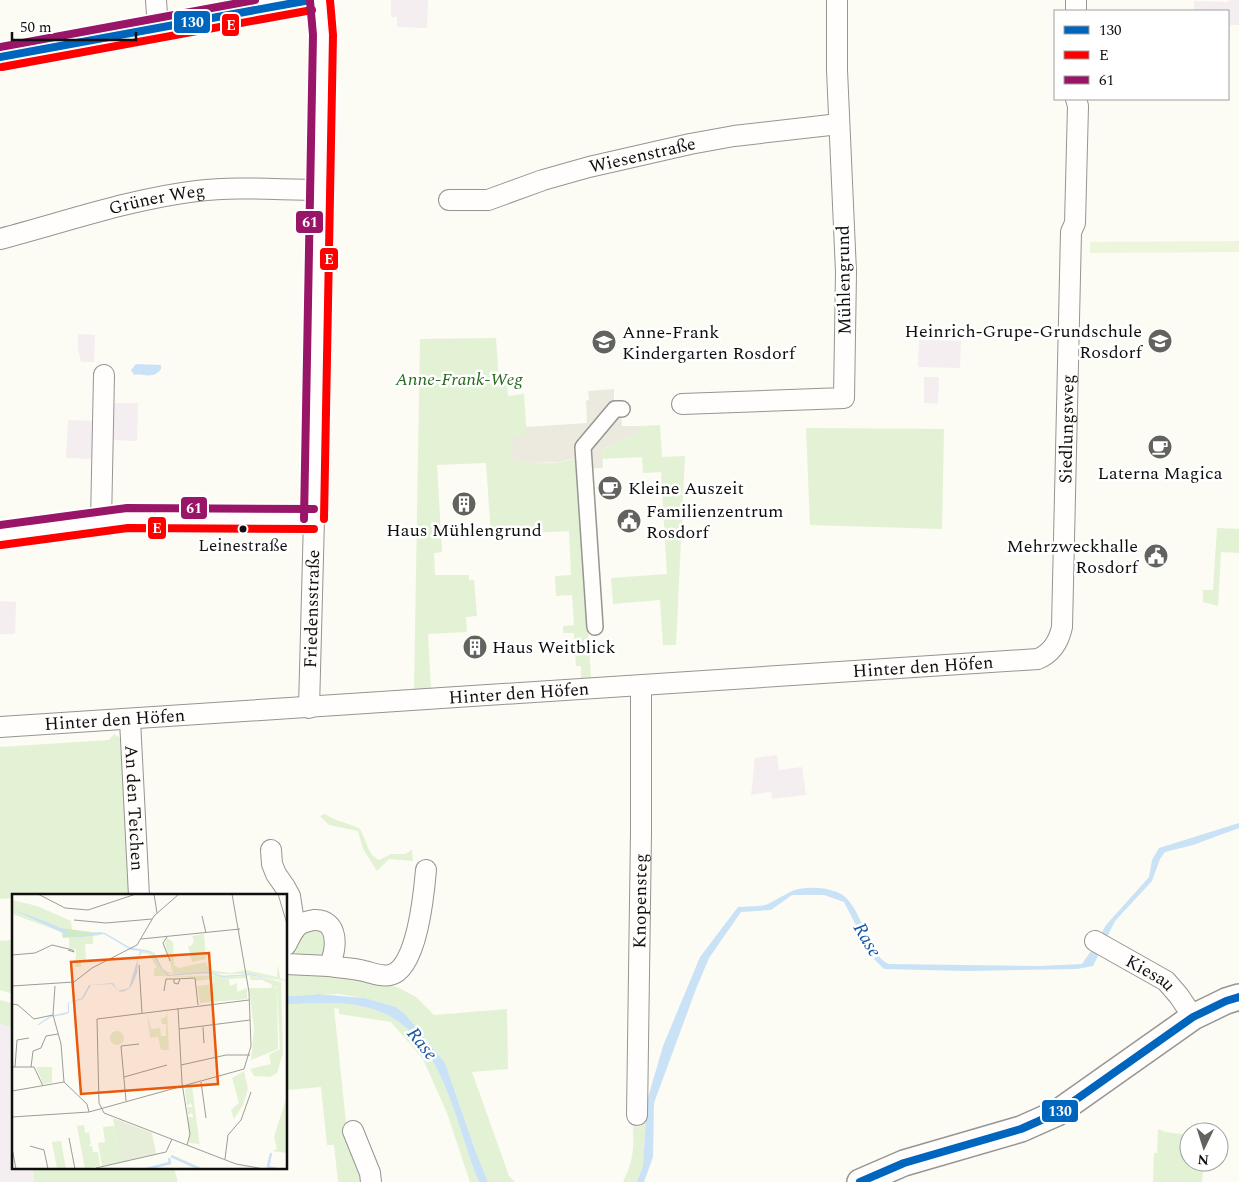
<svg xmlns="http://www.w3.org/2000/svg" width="1239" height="1182" font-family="Spectral,serif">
	<rect width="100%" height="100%" fill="#fcfbf4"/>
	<g fill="#f4eef1">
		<polygon points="391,0 428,0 427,28 397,27 397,17 391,17"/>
		<polygon points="1229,0 1239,0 1239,25 1230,25 1230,39 1228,39 1228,11 1194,11 1194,1 1228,2"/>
		<polygon points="78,334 95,335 94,362 81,362 78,349"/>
		<polygon points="919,340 961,341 960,368 918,367"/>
		<polygon points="924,377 939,377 938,404 924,403"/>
		<polygon points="112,403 138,403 137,441 111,440"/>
		<polygon points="68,420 95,421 94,459 66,458"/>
		<polygon points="0,601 16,602 15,634 0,634"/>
		<polygon points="777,755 779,770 802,767 806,795 772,799 771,792 751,795 755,758"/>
		<polygon points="0,1024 14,1028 14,1168 34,1168 34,1182 0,1182"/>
	</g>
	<g fill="#e3f2d4">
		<path d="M496,338l3,45h8l1,13 16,-2 3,42 -15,22c20,8 45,6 66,0l13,221 -10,1v-14h-5l-2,-33h-11v-7l11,-1 -2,-30 -16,1 -1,-20 16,-1 -2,-44 -78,4 -5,-72 -49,2 5,87 -8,1 1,22h34v5h5l3,36 -11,1 1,15 -39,2 3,55 -17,1 6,-351z"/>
		<polygon points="660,425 662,457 685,456 676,645 663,645 660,600 613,604 611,578 667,574 661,472 643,473 642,457 602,459 602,450 640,432 640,426"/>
		<polygon points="806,428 944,429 942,529 810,525"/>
		<polygon points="1217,528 1239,529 1239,553 1221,552 1218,606 1203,602 1203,590 1213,590"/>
		<polygon points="114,734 120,738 124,804 128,818 132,894 14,896 14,898 0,899 0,747 109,740"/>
		<path d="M325,814c10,7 23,9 34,14 8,10 7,26 20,32l12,-6h14l7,-4 1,11 -24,-2 -12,12 -14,-22 -5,-18 -29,-6 -9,-9z"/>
		<polygon points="305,928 323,928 327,952 321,957 289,956 289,952"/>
		<polygon points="14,940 14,994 0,990 0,941"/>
		<polygon points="286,974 366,976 395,986 416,997 434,1015 507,1009 508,1069 472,1072 509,1176 515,1182 488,1182 474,1147 445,1063 406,1015 396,1007 365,998 338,994 286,996"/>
		<polygon points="0,1000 14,1004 14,1028 0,1024"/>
		<path d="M286,1004c23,0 47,-3 69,1 12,2 26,6 36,12 54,30 66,112 88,165h-9l-23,-69 -24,-54 -32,-37 -52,-8v-5l-5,-1 15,143 19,31h-30l-4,-37h-7l-6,-58 -35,3z"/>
		<path d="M641,1120l5,1 -3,46 -6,15h-14c10,-20 11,-32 10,-55l8,-1z"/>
		<polygon points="1158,1129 1165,1132 1189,1135 1189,1162 1204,1162 1202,1182 1153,1182 1154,1153 1157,1153"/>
		<polygon points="34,1168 174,1168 178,1182 34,1182"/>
	</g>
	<polygon fill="#edf6dd" points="1239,241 1239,252 1090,253 1090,242"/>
	<polygon fill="#eceadf" points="614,389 614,401 620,401 622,426 640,426 640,432 602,450 603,468 579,469 578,458 558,462 534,463 519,461 512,458 512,437 526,436 526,427 587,423 586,401 589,400 588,391"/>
	<g fill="#cae2f6">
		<path d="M136,364l25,1v4c-8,11 -17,4 -27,6l-3,-5z"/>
		<path d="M1239,823v5l-46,17 -28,7 -5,7 -8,22 -37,40 -22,45 -16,3 -110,2 -83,-2 -11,-11 -29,-56 -20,-7h-32l-21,15 -30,2 -32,46 -13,31 -42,114 -1,54 -9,25h-7l6,-16 4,-65 16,-55 37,-89 38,-50c8,-1 23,0 30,-3 8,-4 16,-9 24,-13 13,-5 32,-4 45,1 25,9 30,64 52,72l151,2 42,-2 11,-16 13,-23 43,-48 3,-17 7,-12z"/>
		<path d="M317,994l48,4 31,9 10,8 39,48 29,84 14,35h-9c-22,-53 -34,-135 -88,-165 -10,-6 -24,-10 -36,-12 -22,-4 -46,-1 -69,-1v-8l27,-1z"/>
	</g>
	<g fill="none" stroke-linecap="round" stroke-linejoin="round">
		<defs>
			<polyline id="pedestrian" points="595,627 583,447 615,409 622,409"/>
			<g id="minor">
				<polyline points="156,0 158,29"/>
				<polyline points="1076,11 1076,0"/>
				<polyline points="0,57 310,0"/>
				<path id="s1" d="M449,200h39l55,-20 46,-13 101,-23 44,-8 105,-12"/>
				<path id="s2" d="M0,239c65,-17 130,-40 197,-48 40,-5 82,-1 123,-1"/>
				<polyline points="682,404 844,398 846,272 837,70 837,0"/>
				<polyline points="101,522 104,375"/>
				<polyline points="0,535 127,518 168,517 314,519"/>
				<path id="s3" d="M309,708l5,-189 9,-484 -3,-35"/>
				<path id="s4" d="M130,720l9,176"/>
				<path id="s5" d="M0,727l1038,-68c14,-6 21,-18 24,-32l9,-395 4,-9 3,-117 -2,-7"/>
				<polyline points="271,850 272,864 276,874 285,887 290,896 295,929"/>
				<path id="s6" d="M1095,941l71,40 13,15 14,21"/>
				<path d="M286,945c4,-7 7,-16 13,-20 4,-3 10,-4 15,-5 26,-1 23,30 15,46l-43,-2"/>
				<path d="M329,966c11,2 23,2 35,5 9,2 16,6 26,4 27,-5 34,-82 36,-105"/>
				<path id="s7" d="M637,1115l4,-283v-146"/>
				<polyline points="353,1131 370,1173 371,1182"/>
			</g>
			<polyline id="tertiary" points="860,1182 904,1163 1021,1129 1057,1113 1193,1017 1226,1001 1239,997"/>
		</defs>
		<use href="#pedestrian" stroke="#969592" stroke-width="18"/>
		<use href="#minor" stroke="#969592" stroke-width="22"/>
		<use href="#tertiary" stroke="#969592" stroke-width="28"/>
		<use href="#pedestrian" stroke="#fffefd" stroke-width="15"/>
		<use href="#minor" stroke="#fffefd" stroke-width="20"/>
		<use href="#tertiary" stroke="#fffefd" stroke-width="25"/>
		<defs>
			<g id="bus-1">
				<polyline points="0,57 310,0"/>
				<polyline points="860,1182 904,1163 1021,1129 1057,1113 1193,1017 1226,1001 1239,997"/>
			</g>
			<g id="bus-2">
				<polyline points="2,67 312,10"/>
				<polyline points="324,519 333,35 330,0"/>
				<polyline points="1,545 128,528 314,529"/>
			</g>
			<g id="bus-3">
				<polyline points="0,47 255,0"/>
				<polyline points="304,519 313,35 310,1"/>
				<polyline points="0,525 127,508 314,509"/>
			</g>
		</defs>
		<use href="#bus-1" stroke="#fff" stroke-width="11"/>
		<use href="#bus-2" stroke="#fff" stroke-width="11"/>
		<use href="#bus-3" stroke="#fff" stroke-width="11"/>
		<use href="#bus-1" stroke="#0065bd" stroke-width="8"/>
		<use href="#bus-2" stroke="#f00" stroke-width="8"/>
		<use href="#bus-3" stroke="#981568" stroke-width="8"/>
	</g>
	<defs>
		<symbol id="school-disc" viewBox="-11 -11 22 22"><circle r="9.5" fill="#62625f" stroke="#fff"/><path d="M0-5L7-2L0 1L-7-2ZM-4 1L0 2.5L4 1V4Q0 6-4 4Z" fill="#fff"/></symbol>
		<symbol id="cafe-disc" viewBox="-11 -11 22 22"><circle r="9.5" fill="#62625f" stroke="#fff"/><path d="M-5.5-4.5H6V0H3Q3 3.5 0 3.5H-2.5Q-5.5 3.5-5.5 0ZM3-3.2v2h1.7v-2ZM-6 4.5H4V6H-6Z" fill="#fff"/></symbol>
		<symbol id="building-disc" viewBox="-11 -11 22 22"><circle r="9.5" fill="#62625f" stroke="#fff"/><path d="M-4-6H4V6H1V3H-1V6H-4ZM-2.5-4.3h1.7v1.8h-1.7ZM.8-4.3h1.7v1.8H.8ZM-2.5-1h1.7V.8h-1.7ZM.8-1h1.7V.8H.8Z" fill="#fff"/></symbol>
		<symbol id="civic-disc" viewBox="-11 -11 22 22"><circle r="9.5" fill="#62625f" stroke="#fff"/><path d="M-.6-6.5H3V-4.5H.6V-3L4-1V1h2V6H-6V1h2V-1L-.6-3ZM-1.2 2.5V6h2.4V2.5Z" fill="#fff"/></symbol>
	</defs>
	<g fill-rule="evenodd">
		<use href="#school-disc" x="1146" y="327" width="28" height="28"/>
		<use href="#school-disc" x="590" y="328" width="28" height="28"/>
		<use href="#cafe-disc" x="1146" y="433" width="28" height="28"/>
		<use href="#cafe-disc" x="596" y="474" width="28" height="28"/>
		<use href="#building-disc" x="450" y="490" width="28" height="28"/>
		<use href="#civic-disc" x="615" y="507" width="28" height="28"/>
		<use href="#civic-disc" x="1142" y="542" width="28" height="28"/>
		<use href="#building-disc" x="461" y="633" width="28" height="28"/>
	</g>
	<circle fill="#0f0f0f" stroke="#fff" stroke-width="2" cx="243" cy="529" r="4.5"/>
	<g text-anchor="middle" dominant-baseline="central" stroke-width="5" stroke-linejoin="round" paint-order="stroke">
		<g font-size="17" fill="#0f0f0f" stroke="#fff">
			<text x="243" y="546">Leinestraße</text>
		</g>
		<g font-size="18" fill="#0f0f0f" stroke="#fff">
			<text stroke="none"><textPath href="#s1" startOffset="200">Wiesenstraße</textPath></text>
			<text stroke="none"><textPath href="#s2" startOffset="162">Grüner Weg</textPath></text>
			<text transform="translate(844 280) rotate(-91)">Mühlengrund</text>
			<text stroke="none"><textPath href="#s5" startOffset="1280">Siedlungsweg</textPath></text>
			<text stroke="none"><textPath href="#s3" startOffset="99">Friedensstraße</textPath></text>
			<text stroke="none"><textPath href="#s5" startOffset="925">Hinter den Höfen</textPath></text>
			<text stroke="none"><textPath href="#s5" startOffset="520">Hinter den Höfen</textPath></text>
			<text stroke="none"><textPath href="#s5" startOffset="115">Hinter den Höfen</textPath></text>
			<text stroke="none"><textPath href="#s4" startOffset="88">An den Teichen</textPath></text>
			<text stroke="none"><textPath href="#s7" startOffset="214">Knopensteg</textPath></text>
			<text stroke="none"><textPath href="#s6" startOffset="64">Kiesau</textPath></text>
		</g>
		<g font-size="18" fill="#0f0f0f" stroke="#fff" text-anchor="start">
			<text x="1142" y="331" text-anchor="end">Heinrich-Grupe-Grundschule<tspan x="1142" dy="21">Rosdorf</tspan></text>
			<text x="622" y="332">Anne-Frank<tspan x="622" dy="21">Kindergarten Rosdorf</tspan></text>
			<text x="1160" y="473" text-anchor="middle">Laterna Magica</text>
			<text x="628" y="488">Kleine Auszeit</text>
			<text x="646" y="511">Familienzentrum<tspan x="646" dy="21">Rosdorf</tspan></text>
			<text x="464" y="530" text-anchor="middle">Haus Mühlengrund</text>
			<text x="1138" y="546" text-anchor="end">Mehrzweckhalle<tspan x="1138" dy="21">Rosdorf</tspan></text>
			<text x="492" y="647">Haus Weitblick</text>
		</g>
		<g font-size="18" font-style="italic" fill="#25691d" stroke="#fff">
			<text x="459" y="379">Anne-Frank-Weg</text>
		</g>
		<g font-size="19" font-style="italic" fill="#1556a4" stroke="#fff">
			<text transform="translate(867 940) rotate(59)">Rase</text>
			<text transform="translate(422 1044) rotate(51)">Rase</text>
		</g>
	</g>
	<g transform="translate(12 894)">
		<rect width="275" height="275" fill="#fcfbf4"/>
		<path d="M0,6l25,6 34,15 1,9 -11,-2 1,4 -50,-18zM192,40l2,25 -14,3 -4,-16h3l3,-5 -2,-5zM81,41v9h-8l1,16h-5v7h-6l1,-18 -7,-1v-12zM155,44l6,4 1,23 5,3 27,-6 3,8 22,3 15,-3 31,7 1,-12 2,13 7,3 -37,-7h-83l-5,-5 -9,-16 -11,-3 12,2 9,17 10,5 -8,-31zM130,57l10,2 9,16 9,7 76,-1v3l-17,1 1,7 7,-3v9l10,-4v11l-47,4 -3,-17 16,-2v-5l-17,2 -1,-4 -41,-1v-7l3,-1 -8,-14 -7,-1 -4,11zM237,81l32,7 2,71 -6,20 -7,4 -16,-1 -4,-7 21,-5 -2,-9 11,-6 -3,-62 -15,-7h-11zM261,90l4,5 1,60 -27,11 3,-32 -5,-40h22zM155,116l2,40h-8l-3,-13 -8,1 -3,-25 4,16 9,-1 1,8h5v-12h-4l-1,-5 5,-2zM98 144a7 7 0 1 1 14 0a7 7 0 1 1-14 0ZM24,173h16v16l-9,1zM232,177l4,18 -5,16 -9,14 -3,-9 8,-7 -7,-25zM180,192l8,62 -1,-4 -10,-1 -1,-26h5l-1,-4 -4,2 -1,-8h5l-1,-4 -4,3 -2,-17zM275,202v57l-15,-2 5,-2 -3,-12zM101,224l8,44 -19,4 -4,-23 7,-1 -2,-15 11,-1zM72,231l1,8 4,-1 2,12 -3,2h4l1,6h5l2,14 -15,3 -8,-43zM49,247l5,28h-9l-5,-27z" fill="#e3f2d4"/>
		<path d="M49,34l37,5 3,2 -38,3z" fill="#d2eac1"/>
		<path d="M101,224l39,15 4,21 -35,8z" fill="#e6edd8"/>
		<path d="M0,15l35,13 18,8 5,5 10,1 19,-4 6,1 24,14 21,4 6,5 6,13 7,6 30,-3h8l17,4 26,-2 37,8 -37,-7 -28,2 -14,-4 -40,3 -7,-7 -9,-16 -10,-2 -4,8 -1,14 -4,10 -4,6 -7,3 -4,-1 -6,-7 -21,1 -8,14 -14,4v10l-6,2 -12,2 -12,8h-2l13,-9 18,-4v-9l14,-5 7,-13 24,-2 5,8 11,-3 11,-37 -9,-1 -27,-16 -24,3 -11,-1z" fill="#cae2f6"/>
		<path fill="none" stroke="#cae2f6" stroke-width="2.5" d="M259,259l-3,14 9,2M159,262l29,13M134,275l24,-6 -1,-5"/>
		<path fill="none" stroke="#9d9d98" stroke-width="1" d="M26,0l27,14 23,2 48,-16M142,0l3,19M266,0l9,30M190,22l4,17M62,26l32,3 46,-4M155,43l-4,6 7,18M129,45l99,-10M0,61l23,-2 17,-8 21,5 1,2 -6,-2M127,71l3,48M168,85l-2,5 -4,-1v-4l21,-1 3,27M0,92l62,-4 18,-14 45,-23 17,-29 25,-22M43,92l-2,29 8,29 3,38M152,97l2,-12h8M237,106l-152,19 2,84 5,10 132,51 28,5M0,110l6,1 16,14 19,-4M166,114l4,75 8,51 -3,11M191,133l1,16M167,135l71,-9M169,171l45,-10h24M0,173h22l9,19M3,173l2,-27 12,-2M19,173l2,-16 8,-3 5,-12 12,-2M112,183l43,-12M52,188l23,22 2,8M189,188l5,36M0,197l52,-9M114,207l-5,-55 18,-2M0,223l77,-5 155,-43 7,-23 -2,-54 -17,-98M57,244l6,31M18,252l14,4 4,19M0,254l4,21M213,265l3,-24 13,-15 10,-28M84,274l70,-16 6,-13"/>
		<path fill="#e8590c" fill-opacity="0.15" stroke="#e8590c" stroke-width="2.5" d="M197,59l9,131 -137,10 -10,-132z"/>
		<rect width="275" height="275" fill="none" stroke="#0f0f0f" stroke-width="2.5"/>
	</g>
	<g stroke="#fff" stroke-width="2">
		<rect x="173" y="10" width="38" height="24" rx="5" fill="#0065bd"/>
		<rect x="221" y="13" width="19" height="24" rx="5" fill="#f00"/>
		<rect x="295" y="210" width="29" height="24" rx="5" fill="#981568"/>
		<rect x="319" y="247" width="20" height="24" rx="5" fill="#f00"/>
		<rect x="180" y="496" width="28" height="24" rx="5" fill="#981568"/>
		<rect x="147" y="516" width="20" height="24" rx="5" fill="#f00"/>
		<rect x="1041" y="1099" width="38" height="24" rx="5" fill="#0065bd"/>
	</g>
	<g font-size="14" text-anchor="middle" font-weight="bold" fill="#fff">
		<text x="192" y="27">130</text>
		<text x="231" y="30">E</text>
		<text x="310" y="227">61</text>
		<text x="329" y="264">E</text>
		<text x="194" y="513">61</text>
		<text x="157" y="533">E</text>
		<text x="1060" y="1116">130</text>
	</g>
	<rect x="1054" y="10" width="175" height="90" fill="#ffffff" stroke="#9f9f9f"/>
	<rect x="1064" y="26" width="25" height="8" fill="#0065bd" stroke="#9f9f9f"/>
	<text x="1099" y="35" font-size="15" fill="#0f0f0f">130</text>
	<rect x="1064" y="51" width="25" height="8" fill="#ff0000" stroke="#9f9f9f"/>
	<text x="1099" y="60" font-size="15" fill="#0f0f0f">E</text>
	<rect x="1064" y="76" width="25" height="8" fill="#981568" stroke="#9f9f9f"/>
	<text x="1099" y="85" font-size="15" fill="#0f0f0f">61</text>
	<g transform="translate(1204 1147) rotate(184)"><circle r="24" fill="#ffffff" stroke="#9f9f9f"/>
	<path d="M0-4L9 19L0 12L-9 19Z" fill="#62625f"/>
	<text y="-8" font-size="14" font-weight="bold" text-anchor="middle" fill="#0f0f0f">N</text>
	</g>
	<path d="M12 32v8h124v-8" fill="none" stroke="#0f0f0f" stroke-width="2.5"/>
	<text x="20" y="32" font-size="15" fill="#0f0f0f" stroke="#ffffff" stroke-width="4" paint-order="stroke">50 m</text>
</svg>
